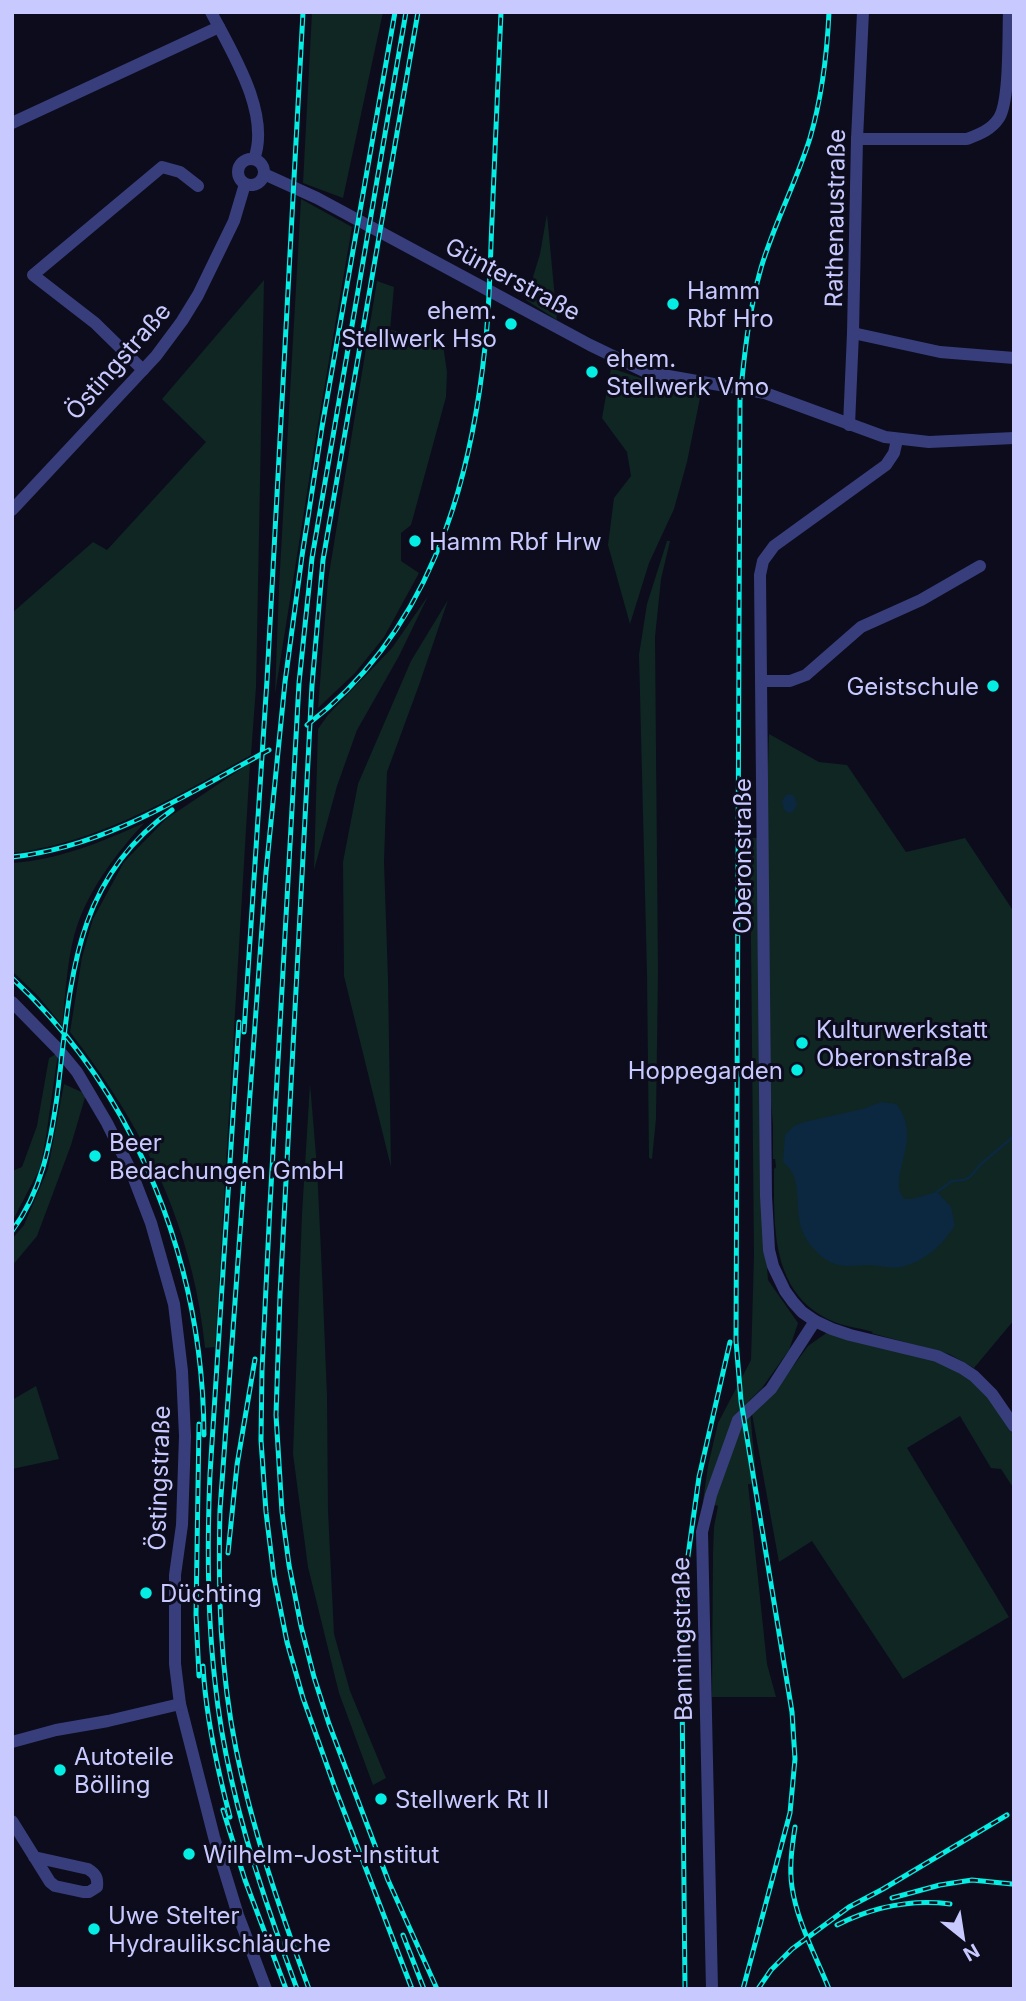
<svg xmlns="http://www.w3.org/2000/svg" width="1026" height="2001" font-family="Inter,sans-serif">
	<rect width="100%" height="100%" fill="#0c0c1c"/>
	<g fill="#0f2622">
		<polygon points="312,12 383,12 343,198 303,183"/>
		<polygon points="301,199 352,227 317,430 275,694 279,587"/>
		<polygon points="547,214 557,320 526,300 540,254"/>
		<path d="M264,280l-8,407 -5,68c-64,35 -126,72 -196,90 -14,3 -29,7 -43,8v-240l81,-71 14,8 99,-108 -44,-43z"/>
		<polygon points="377,281 394,287 390,330 442,338 447,372 446,397 411,525 401,533 401,561 419,573 384,637 355,673 318,708 328,580"/>
		<polygon points="611,368 661,385 701,393 687,462 674,509 649,563 630,624 608,545 614,498 631,476 627,452 602,418"/>
		<polygon points="667,541 670,541 661,579 655,637 658,971 656,1119 652,1159 649,1158 647,973 639,655 647,604"/>
		<polygon points="428,596 399,656 357,730 337,786 314,870 318,729 328,715 392,648"/>
		<polygon points="448,600 419,685 387,772 384,862 388,979 391,1167 344,976 343,862 358,784 411,661"/>
		<path d="M769,734l50,28 28,3 59,87 59,-14 49,74v408l-40,48 -25,-14 -78,-21 2,-1c-17,-5 -35,-6 -51,-16 -52,-30 -48,-95 -48,-147l2,-2 -1,-8h-2v-33l-12,-151z"/>
		<path d="M250,763l-35,584 -10,1c-13,-124 -60,-219 -135,-316l12,-75 11,-38 31,-57 42,-43z"/>
		<path d="M144,823c-27,30 -52,62 -66,100 -11,31 -12,69 -16,102l-25,-30 -25,-24v-108c46,-3 90,-21 132,-40z"/>
		<polygon points="750,838 757,838 764,1226 768,1280 798,1323 789,1350 762,1388 749,1401 757,1485 748,1484 767,1664 776,1697 712,1697 713,1553 714,1527 718,1506 703,1501 708,1466 718,1423 751,1360 754,1255"/>
		<polygon points="58,1053 46,1137 40,1168 12,1222 12,1171 22,1167 37,1126 49,1058"/>
		<polygon points="64,1084 86,1094 71,1145 37,1236 12,1266 12,1239 24,1225 48,1169"/>
		<polygon points="310,1084 317,1167 322,1273 327,1396 328,1511 334,1634 350,1691 386,1778 373,1785 339,1693 308,1567 293,1454 302,1214"/>
		<polygon points="832,1329 937,1356 974,1376 1014,1436 1014,1489 1001,1469 991,1468 960,1416 907,1448 1009,1617 903,1679 812,1541 779,1562 752,1414 769,1399 808,1346"/>
		<polygon points="36,1386 59,1459 12,1469 12,1400"/>
	</g>
	<g fill="#0c2840">
		<polygon points="790,794 794,796 797,804 793,812 788,813 784,809 782,801 786,795"/>
		<path d="M881,1102l15,2c29,35 -10,72 8,95 13,1 21,-5 33,-7l14,15 4,18c-12,20 -31,37 -54,42 -10,2 -22,-2 -32,-2 -24,1 -37,4 -54,-15 -9,-9 -15,-21 -16,-33 -3,-20 2,-41 -16,-55l2,-27 9,-9 10,-4 59,-13z"/>
	</g>
	<g fill="none" stroke-linecap="round" stroke-linejoin="round">
		<polyline stroke="#0c2840" stroke-width="2.5" points="937,1192 952,1181 964,1180 970,1177 980,1165 1014,1136"/>
		<g stroke="#373e7b" stroke-width="12">
			<path d="M211,12c21,40 60,102 43,147"/>
			<polyline points="12,123 219,27"/>
			<path d="M857,139h110c13,-5 24,-9 32,-21 11,-17 9,-83 10,-106"/>
			<circle cx="251" cy="172" r="13"/>
			<polyline points="264,174 317,198 590,345 646,372 765,393 885,437 929,442 1014,438"/>
			<polyline points="853,333 940,352 1014,358"/>
			<polyline points="143,370 95,323 33,275 162,167 180,172 198,186"/>
			<polyline points="849,425 853,333 857,139 863,12"/>
			<polyline points="897,440 894,453 886,465 774,546 763,561 760,575 766,1196 769,1250 773,1266 785,1291 793,1302 802,1312 815,1321 832,1329 850,1335 937,1356 962,1368 974,1376 992,1394 1014,1426"/>
			<polyline points="12,510 156,356 182,321 198,295 234,221 245,184"/>
			<polyline points="761,681 790,681 806,675 861,627 921,600 980,566"/>
			<polyline points="12,1002 58,1049 77,1072 107,1123 131,1171 151,1223 174,1304 182,1371 185,1436 182,1525 175,1575 175,1664 180,1704 214,1837 238,1915 266,1989"/>
			<polyline points="12,1742 56,1730 108,1721 180,1704"/>
			<path d="M12,1821l38,61 5,4 28,6h6l8,-5c1,-9 -1,-13 -9,-18l-54,-12"/>
			<polyline points="712,1989 702,1532 711,1495 738,1420 771,1389 815,1321"/>
		</g>
		<defs>
			<g id="rail">
				<polyline points="406,12 312,558 299,683 270,1205 262,1370 261,1440 266,1512 274,1577 287,1642 303,1698 335,1788 412,1989"/>
				<polyline points="418,12 323,560 312,685 280,1295 276,1415 282,1512 289,1565 301,1626 314,1677 329,1724 388,1880 437,1989"/>
				<path d="M307,725c120,-91 163,-234 178,-378 5,-42 5,-85 7,-127 3,-70 6,-139 9,-208"/>
				<path d="M12,857c94,-10 175,-63 257,-107"/>
				<path d="M12,978c126,117 191,287 192,457"/>
				<path d="M239,1022l-29,452c-3,70 -3,138 5,208 11,106 45,207 82,307"/>
				<polyline points="244,1032 267,680 303,12"/>
				<path d="M12,1231c30,-40 38,-86 45,-134 14,-112 14,-215 115,-287"/>
				<polyline points="199,1424 196,1615 199,1676"/>
				<polyline points="228,1553 237,1465 255,1359"/>
				<path d="M203,1666c3,52 14,102 27,151"/>
				<polyline points="223,1810 245,1880 286,1989"/>
				<path d="M795,1827c-3,20 -6,40 -3,60 5,35 24,69 37,102"/>
				<polyline points="892,1898 940,1885 972,1880 1012,1884"/>
				<path d="M837,1925c36,-18 73,-26 113,-21"/>
				<polyline points="403,1935 424,1989"/>
				<path d="M309,1989c-29,-79 -56,-157 -73,-240 -16,-78 -18,-159 -16,-239l46,-638 19,-190 17,-126 20,-129 73,-415"/>
				<polyline points="685,1989 682,1690 682,1626 687,1563 699,1477 730,1342"/>
				<path d="M743,1989l47,-176 5,-54 -3,-47 -51,-311 -5,-60 4,-941c4,-44 9,-90 21,-132 13,-44 35,-85 49,-130 12,-41 17,-83 19,-126"/>
				<polyline points="758,1989 771,1970 792,1949 849,1907 883,1889 1007,1815"/>
			</g>
		</defs>
		<use href="#rail" stroke="#04eee4" stroke-width="5"/>
		<use href="#rail" stroke="#0c0c1c" stroke-width="2.5" stroke-dasharray="8" stroke-linecap="butt"/>
	</g>
	<g fill="#04eee4" stroke="#0c0c1c" stroke-width="2.5">
		<circle cx="673" cy="304" r="7"/>
		<circle cx="511" cy="324" r="7"/>
		<circle cx="592" cy="372" r="7"/>
		<circle cx="415" cy="541" r="7"/>
		<circle cx="993" cy="686" r="7"/>
		<circle cx="802" cy="1043" r="7"/>
		<circle cx="797" cy="1070" r="7"/>
		<circle cx="95" cy="1156" r="7"/>
		<circle cx="146" cy="1593" r="7"/>
		<circle cx="60" cy="1770" r="7"/>
		<circle cx="381" cy="1799" r="7"/>
		<circle cx="189" cy="1854" r="7"/>
		<circle cx="94" cy="1929" r="7"/>
	</g>
	<g text-anchor="middle" dominant-baseline="central" stroke-width="6" stroke-linejoin="round" paint-order="stroke">
		<g font-size="24" fill="#c8c9fe" stroke="#0c0c1c">
			<text transform="translate(835 218) rotate(-89)">Rathenaustraße</text>
			<text transform="translate(513 279) rotate(28)">Günterstraße</text>
			<text transform="translate(118 361) rotate(-49)">Östingstraße</text>
			<text transform="translate(742 856) rotate(-90)">Oberonstraße</text>
			<text transform="translate(159 1478) rotate(-88)">Östingstraße</text>
			<text transform="translate(682 1639) rotate(-91)">Banningstraße</text>
		</g>
		<g font-size="24" fill="#c8c9fe" stroke="#0c0c1c" text-anchor="start">
			<text x="687" y="290">Hamm<tspan x="687" dy="28">Rbf Hro</tspan></text>
			<text x="497" y="310" text-anchor="end">ehem.<tspan x="497" dy="28">Stellwerk Hso</tspan></text>
			<text x="606" y="358">ehem.<tspan x="606" dy="28">Stellwerk Vmo</tspan></text>
			<text x="429" y="541">Hamm Rbf Hrw</text>
			<text x="979" y="686" text-anchor="end">Geistschule</text>
			<text x="816" y="1029">Kulturwerkstatt<tspan x="816" dy="28">Oberonstraße</tspan></text>
			<text x="783" y="1070" text-anchor="end">Hoppegarden</text>
			<text x="109" y="1142">Beer<tspan x="109" dy="28">Bedachungen GmbH</tspan></text>
			<text x="160" y="1593">Düchting</text>
			<text x="74" y="1756">Autoteile<tspan x="74" dy="28">Bölling</tspan></text>
			<text x="395" y="1799">Stellwerk Rt II</text>
			<text x="203" y="1854">Wilhelm-Jost-Institut</text>
			<text x="108" y="1915">Uwe Stelter<tspan x="108" dy="28">Hydraulikschläuche</tspan></text>
		</g>
	</g>
	<rect width="1026" height="2001" fill="none" stroke="#c8c9fe" stroke-width="28"/>
	<g transform="translate(963 1938) rotate(150)" stroke="#0c0c1c" stroke-width="5" paint-order="stroke">
	<path d="M0-5L12 26L0 18L-12 26Z" fill="#c8c9fe"/>
	<text y="-10" font-size="19" font-weight="bold" text-anchor="middle" fill="#c8c9fe">N</text>
	</g>
</svg>
